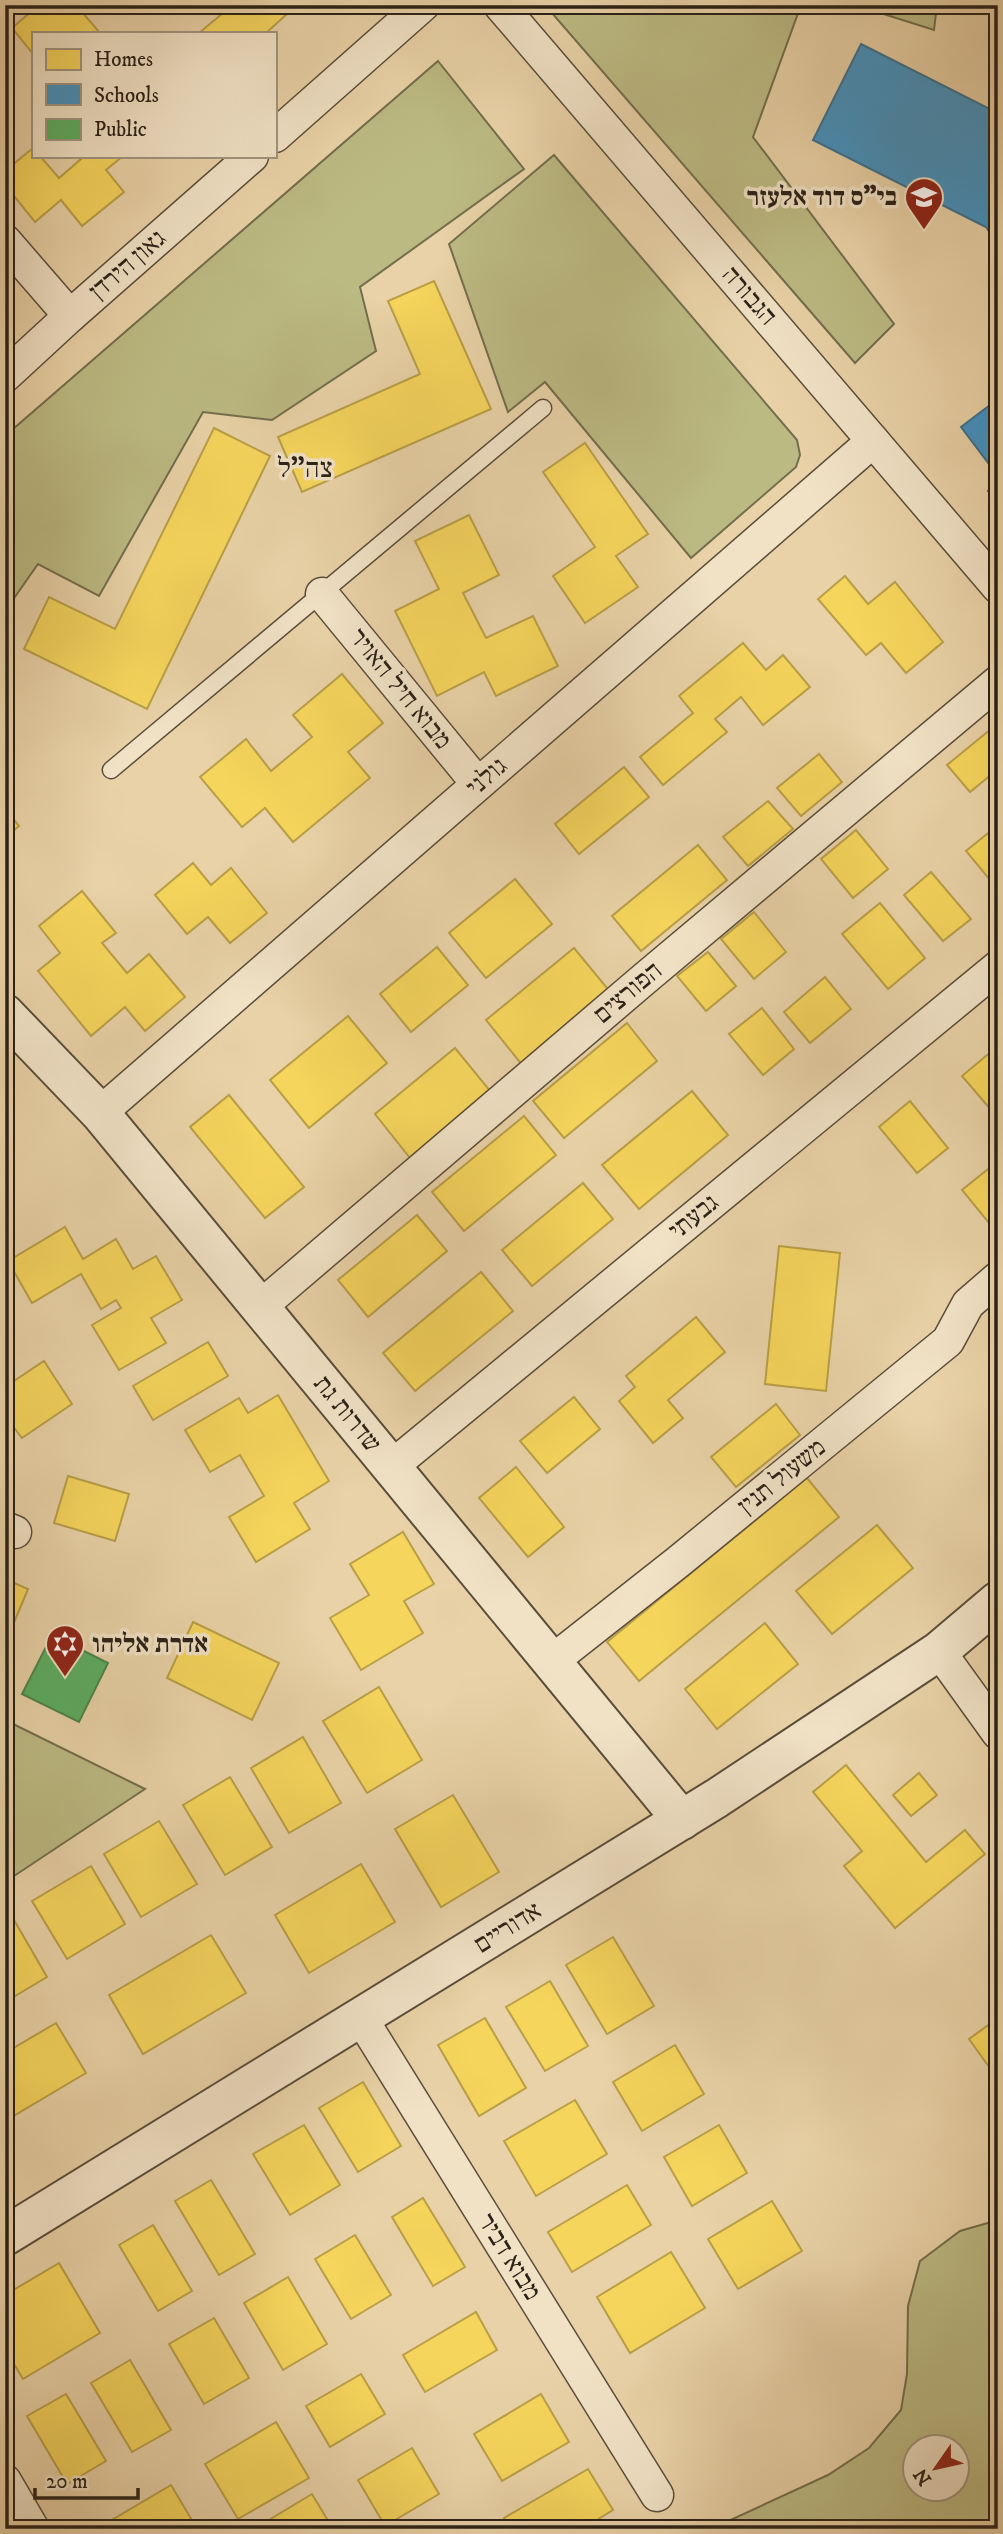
<svg xmlns="http://www.w3.org/2000/svg" width="1003" height="2534" font-family="'IM FELL DW Pica','Frank Ruhl Libre',serif">
	<rect width="100%" height="100%" fill="#e9d2a7"/>
	<filter id="stains"><feTurbulence type="fractalNoise" baseFrequency=".00286" numOctaves="4"/><feColorMatrix values="0 0 0 0 .2 0 0 0 0 .09 0 0 0 0 .02 0 0 0 .5 -.17"/></filter>
	<radialGradient id="worn" r=".72"><stop offset=".6" stop-color="#630" stop-opacity="0"/><stop offset="1" stop-color="#630" stop-opacity=".3"/></radialGradient>
	<g fill="#bcba83" stroke="#736e4d" stroke-width="2" fill-rule="evenodd">
		<polygon points="545,5 801,5 753,137 894,324 855,363"/>
		<polygon points="855,5 937,5 934,30"/>
		<polygon points="438,61 524,169 360,287 376,351 272,420 203,412 99,596 38,564 5,611 5,436"/>
		<polygon points="554,155 797,440 800,455 796,467 691,558 545,382 508,412 449,244"/>
		<polygon points="5,1720 145,1789 5,1882"/>
		<path d="M998,2220v309h-287l117,-54 41,-27 32,-38 6,-36 1,-68 12,-45 40,-30zM958,2446v42h-42v-42z"/>
	</g>
	<g fill="#f6d55c" stroke="#b99f47" stroke-width="2">
		<polygon points="39,5 76,5 100,33 33,33 33,54 12,28"/>
		<polygon points="227,5 297,5 266,33 199,33 229,8"/>
		<polygon points="33,148 33,156 40,156 59,178 81,159 79,156 123,156 106,170 124,192 82,226 61,200 35,222 5,185 5,171"/>
		<polygon points="434,281 491,409 302,492 278,437 420,374 388,301"/>
		<polygon points="214,428 270,456 147,709 24,649 49,597 115,629"/>
		<polygon points="585,443 648,534 616,556 638,587 585,623 553,576 595,547 543,472"/>
		<polygon points="469,515 499,575 463,593 486,638 533,616 558,666 496,696 484,672 437,696 395,611 439,589 415,541"/>
		<polygon points="845,576 868,604 895,582 943,642 906,673 881,643 866,655 818,599"/>
		<polygon points="743,643 766,670 783,655 810,687 763,725 741,697 715,719 727,732 663,785 640,757 693,713 679,696"/>
		<polygon points="342,674 383,723 348,752 370,778 293,842 265,808 242,827 200,777 246,739 271,771 312,737 293,715"/>
		<polygon points="997,724 998,769 970,792 947,765"/>
		<polygon points="819,754 842,782 801,816 777,788"/>
		<polygon points="624,767 649,797 579,854 555,824"/>
		<polygon points="768,801 793,829 748,866 723,837"/>
		<polygon points="5,809 19,826 5,838"/>
		<polygon points="998,825 998,884 995,886 966,851"/>
		<polygon points="856,830 888,869 853,898 821,859"/>
		<polygon points="698,845 727,880 641,951 612,916"/>
		<polygon points="193,863 211,885 231,868 267,913 230,943 208,917 187,934 155,895"/>
		<polygon points="931,872 971,919 943,941 904,895"/>
		<polygon points="515,879 552,924 486,978 449,933"/>
		<polygon points="82,891 116,933 102,943 127,973 149,954 185,997 145,1031 125,1007 91,1036 38,971 60,953 39,926"/>
		<polygon points="880,903 925,958 888,989 842,934"/>
		<polygon points="754,912 786,952 754,979 721,939"/>
		<polygon points="437,947 468,985 411,1032 380,994"/>
		<polygon points="574,948 612,994 523,1066 486,1020"/>
		<polygon points="708,952 736,986 706,1011 677,976"/>
		<polygon points="825,977 851,1009 810,1043 784,1012"/>
		<polygon points="762,1008 794,1049 763,1075 729,1034"/>
		<polygon points="348,1016 387,1063 309,1128 270,1080"/>
		<polygon points="627,1023 657,1061 564,1138 533,1101"/>
		<polygon points="998,1046 998,1106 992,1111 962,1076"/>
		<polygon points="455,1048 491,1092 410,1158 375,1114"/>
		<polygon points="692,1091 728,1135 639,1209 602,1165"/>
		<polygon points="229,1095 304,1187 265,1218 190,1127"/>
		<polygon points="910,1101 948,1148 917,1173 879,1127"/>
		<polygon points="524,1116 556,1155 464,1231 432,1192"/>
		<polygon points="998,1161 998,1234 962,1190"/>
		<polygon points="583,1183 613,1219 532,1286 502,1250"/>
		<polygon points="417,1215 447,1251 368,1317 338,1280"/>
		<polygon points="65,1227 83,1259 116,1239 133,1269 156,1256 182,1300 151,1318 166,1343 119,1370 92,1325 121,1308 116,1300 101,1309 81,1274 32,1303 8,1261"/>
		<polygon points="779,1246 840,1253 826,1391 765,1384"/>
		<polygon points="481,1272 513,1311 415,1391 383,1353"/>
		<polygon points="696,1317 725,1352 668,1400 683,1418 653,1443 619,1401 635,1387 626,1376"/>
		<polygon points="208,1342 228,1376 153,1420 133,1386"/>
		<polygon points="44,1361 72,1404 22,1438 5,1416 5,1387"/>
		<polygon points="278,1395 329,1481 294,1503 310,1529 256,1562 229,1517 264,1496 240,1455 210,1472 185,1430 239,1398 248,1413"/>
		<polygon points="574,1397 600,1429 547,1473 520,1441"/>
		<polygon points="776,1404 800,1435 736,1487 711,1457"/>
		<polygon points="516,1467 564,1527 528,1557 479,1498"/>
		<polygon points="68,1476 129,1494 115,1541 54,1523"/>
		<polygon points="807,1478 839,1517 639,1681 607,1642"/>
		<polygon points="877,1525 913,1568 832,1634 796,1591"/>
		<polygon points="403,1532 434,1584 404,1601 423,1633 361,1670 330,1618 369,1595 350,1564"/>
		<polygon points="5,1579 28,1589 8,1637 5,1636"/>
		<polygon points="193,1622 279,1663 252,1720 167,1678"/>
		<polygon points="765,1623 798,1664 717,1729 685,1689"/>
		<polygon points="379,1687 422,1760 367,1793 323,1721"/>
		<polygon points="303,1737 341,1803 289,1833 251,1768"/>
		<polygon points="846,1765 926,1862 965,1830 985,1854 895,1928 844,1866 862,1851 813,1792"/>
		<polygon points="919,1773 937,1795 911,1816 893,1795"/>
		<polygon points="230,1777 272,1847 225,1875 183,1805"/>
		<polygon points="453,1795 499,1872 441,1907 395,1829"/>
		<polygon points="159,1821 197,1884 141,1917 104,1854"/>
		<polygon points="361,1864 395,1922 309,1973 275,1915"/>
		<polygon points="91,1866 125,1924 67,1959 32,1901"/>
		<polygon points="10,1913 47,1977 5,2002 5,1915"/>
		<polygon points="211,1935 246,1993 143,2054 109,1995"/>
		<polygon points="613,1937 654,2006 607,2034 566,1965"/>
		<polygon points="550,1981 588,2046 545,2071 506,2007"/>
		<polygon points="485,2018 526,2088 479,2116 438,2045"/>
		<polygon points="998,2018 998,2067 992,2071 969,2039"/>
		<polygon points="56,2023 86,2073 5,2121 5,2053"/>
		<polygon points="675,2045 704,2094 642,2131 613,2082"/>
		<polygon points="363,2082 401,2146 358,2172 319,2108"/>
		<polygon points="575,2100 607,2154 536,2196 504,2141"/>
		<polygon points="304,2125 340,2185 290,2215 253,2154"/>
		<polygon points="719,2125 747,2173 692,2206 664,2157"/>
		<polygon points="211,2180 255,2254 219,2275 175,2201"/>
		<polygon points="627,2185 651,2225 572,2272 548,2232"/>
		<polygon points="423,2198 465,2267 433,2286 392,2217"/>
		<polygon points="772,2201 802,2251 738,2289 708,2239"/>
		<polygon points="153,2225 192,2291 158,2311 119,2245"/>
		<polygon points="355,2235 391,2295 351,2319 315,2259"/>
		<polygon points="671,2252 705,2308 630,2353 597,2297"/>
		<polygon points="59,2263 100,2333 23,2379 5,2349 5,2295"/>
		<polygon points="288,2277 327,2344 283,2370 244,2303"/>
		<polygon points="476,2312 497,2350 425,2392 403,2355"/>
		<polygon points="214,2318 249,2378 204,2404 169,2344"/>
		<polygon points="130,2360 171,2430 132,2452 91,2383"/>
		<polygon points="361,2374 385,2414 330,2447 306,2406"/>
		<polygon points="66,2394 106,2461 67,2484 27,2416"/>
		<polygon points="541,2394 569,2442 502,2481 474,2434"/>
		<polygon points="276,2422 309,2478 238,2519 205,2464"/>
		<polygon points="412,2448 439,2494 385,2526 358,2480"/>
		<polygon points="588,2469 613,2510 582,2529 510,2529 504,2518"/>
		<polygon points="171,2485 196,2527 101,2529 100,2527"/>
		<polygon points="312,2494 333,2529 254,2529"/>
	</g>
	<g fill="#4393c3" stroke="#3c718f" stroke-width="2">
		<polygon points="988,5 998,5 998,25"/>
		<polygon points="861,44 998,113 998,245 986,227 813,140"/>
		<polygon points="998,399 998,476 961,427"/>
		<polygon points="998,483 998,503 988,491"/>
	</g>
	<polygon fill="#5aae61" stroke="#4c844b" stroke-width="2" points="52,1635 108,1663 79,1722 22,1694"/>
	<g fill="none" stroke-linecap="round" stroke-linejoin="round">
		<defs>
			<polyline id="service" points="111,770 543,408"/>
			<g id="minor">
				<polyline points="500,5 998,587"/>
				<polyline points="275,136 423,5"/>
				<polyline points="5,241 70,316"/>
				<polyline points="5,376 70,316 252,156"/>
				<polyline points="322,594 478,784"/>
				<polyline points="100,1113 873,441"/>
				<polyline points="260,1307 643,980 998,682"/>
				<polyline points="391,1467 998,967"/>
				<polyline points="5,1528 15,1532"/>
				<polyline points="939,1651 998,1733"/>
				<polyline points="551,1662 678,1562 948,1341 968,1304 998,1278"/>
				<polyline points="361,2018 657,2495"/>
				<polyline points="5,2481 33,2529"/>
			</g>
			<g id="tertiary">
				<polyline points="5,1014 100,1113 682,1820"/>
				<polyline points="5,2236 717,1798 939,1651 998,1601"/>
			</g>
		</defs>
		<use href="#service" stroke="#5a4d3b" stroke-width="19"/>
		<use href="#minor" stroke="#5a4d3b" stroke-width="35"/>
		<use href="#tertiary" stroke="#5a4d3b" stroke-width="42"/>
		<use href="#service" stroke="#f1e2c6" stroke-width="16"/>
		<use href="#minor" stroke="#f1e2c6" stroke-width="32"/>
		<use href="#tertiary" stroke="#f1e2c6" stroke-width="38"/>
	</g>
	<defs>
		<symbol id="school-pin" viewBox="-11 -11 22 30"><path d="M0 17L-7.5 6A9.5 9.5 0 1 1 7.5 6Z" fill="#8f2418" stroke="#f1e2c6"/><path d="M0-5L7-2L0 1L-7-2ZM-4 1L0 2.5L4 1V4Q0 6-4 4Z" fill="#fff"/></symbol>
		<symbol id="synagogue-pin" viewBox="-11 -11 22 30"><path d="M0 17L-7.5 6A9.5 9.5 0 1 1 7.5 6Z" fill="#8f2418" stroke="#f1e2c6"/><path d="M0-6.5L5.6 3.2H-5.6ZM0 6.5L5.6-3.2H-5.6Z" fill="#fff"/></symbol>
	</defs>
	<g fill-rule="evenodd">
		<use href="#school-pin" x="902" y="175" width="44" height="60"/>
		<use href="#synagogue-pin" x="43" y="1622" width="44" height="60"/>
	</g>
	<g text-anchor="middle" dominant-baseline="central" stroke-width="7" stroke-linejoin="round" paint-order="stroke">
		<g font-size="26" font-weight="bold" fill="#2a2117" stroke="#f1e2c6" text-anchor="end">
			<text x="897" y="197">בי"ס דוד אלעזר</text>
			<text x="92" y="1644" text-anchor="start">אדרת אליהו</text>
		</g>
		<g font-size="26" fill="#2a2117" stroke="#f1e2c6">
			<text transform="translate(128 265) rotate(-41)">גאון הירדן</text>
			<text transform="translate(749 296) rotate(49)">הגבורה</text>
			<text transform="translate(400 689) rotate(51)">מבוא חיל האויר</text>
			<text transform="translate(487 777) rotate(-41)">גולני</text>
			<text transform="translate(628 993) rotate(-40)">הפורצים</text>
			<text transform="translate(694 1217) rotate(-39)">גבעתי</text>
			<text transform="translate(347 1414) rotate(51)">שדרות גת</text>
			<text transform="translate(782 1477) rotate(-39)">משעול תנין</text>
			<text transform="translate(508 1928) rotate(-32)">אדוריים</text>
			<text transform="translate(509 2257) rotate(58)">מבוא דביר</text>
		</g>
		<g font-size="28" fill="#2a2117" stroke="#f1e2c6">
			<text x="305" y="468">צה"ל</text>
		</g>
	</g>
	<rect width="1003" height="2534" fill="none" stroke="#e9d2a7" stroke-width="28"/>
	<rect x="7" y="7" width="989" height="2520" fill="none" stroke="#2a2117" stroke-width="3.5"/>
	<rect x="14" y="14" width="975" height="2506" fill="none" stroke="#2a2117" stroke-width="2"/>
	<rect x="32" y="32" width="245" height="126" fill="#f1e2c6" stroke="#a19580" stroke-width="2"/>
	<rect x="46" y="49" width="35" height="21" fill="#f6d55c" stroke="#a19580" stroke-width="2"/>
	<text x="94" y="66" font-size="21" fill="#2a2117">Homes</text>
	<rect x="46" y="84" width="35" height="21" fill="#4393c3" stroke="#a19580" stroke-width="2"/>
	<text x="94" y="102" font-size="21" fill="#2a2117">Schools</text>
	<rect x="46" y="119" width="35" height="21" fill="#5aae61" stroke="#a19580" stroke-width="2"/>
	<text x="94" y="136" font-size="21" fill="#2a2117">Public</text>
	<g transform="translate(936 2468) rotate(236)"><circle r="33" fill="#f1e2c6" stroke="#a19580" stroke-width="2"/>
	<path d="M0-5L12 26L0 18L-12 26Z" fill="#8f2418"/>
	<text y="-10" font-size="19" font-weight="bold" text-anchor="middle" fill="#2a2117">N</text>
	</g>
	<path d="M35 2488v10h103v-10" fill="none" stroke="#2a2117" stroke-width="3.5"/>
	<text x="46" y="2488" font-size="21" fill="#2a2117" stroke="#f1e2c6" stroke-width="5" paint-order="stroke">20 m</text>
	<rect width="100%" height="100%" filter="url(#stains)"/>
	<rect width="100%" height="100%" fill="url(#worn)"/>
</svg>
